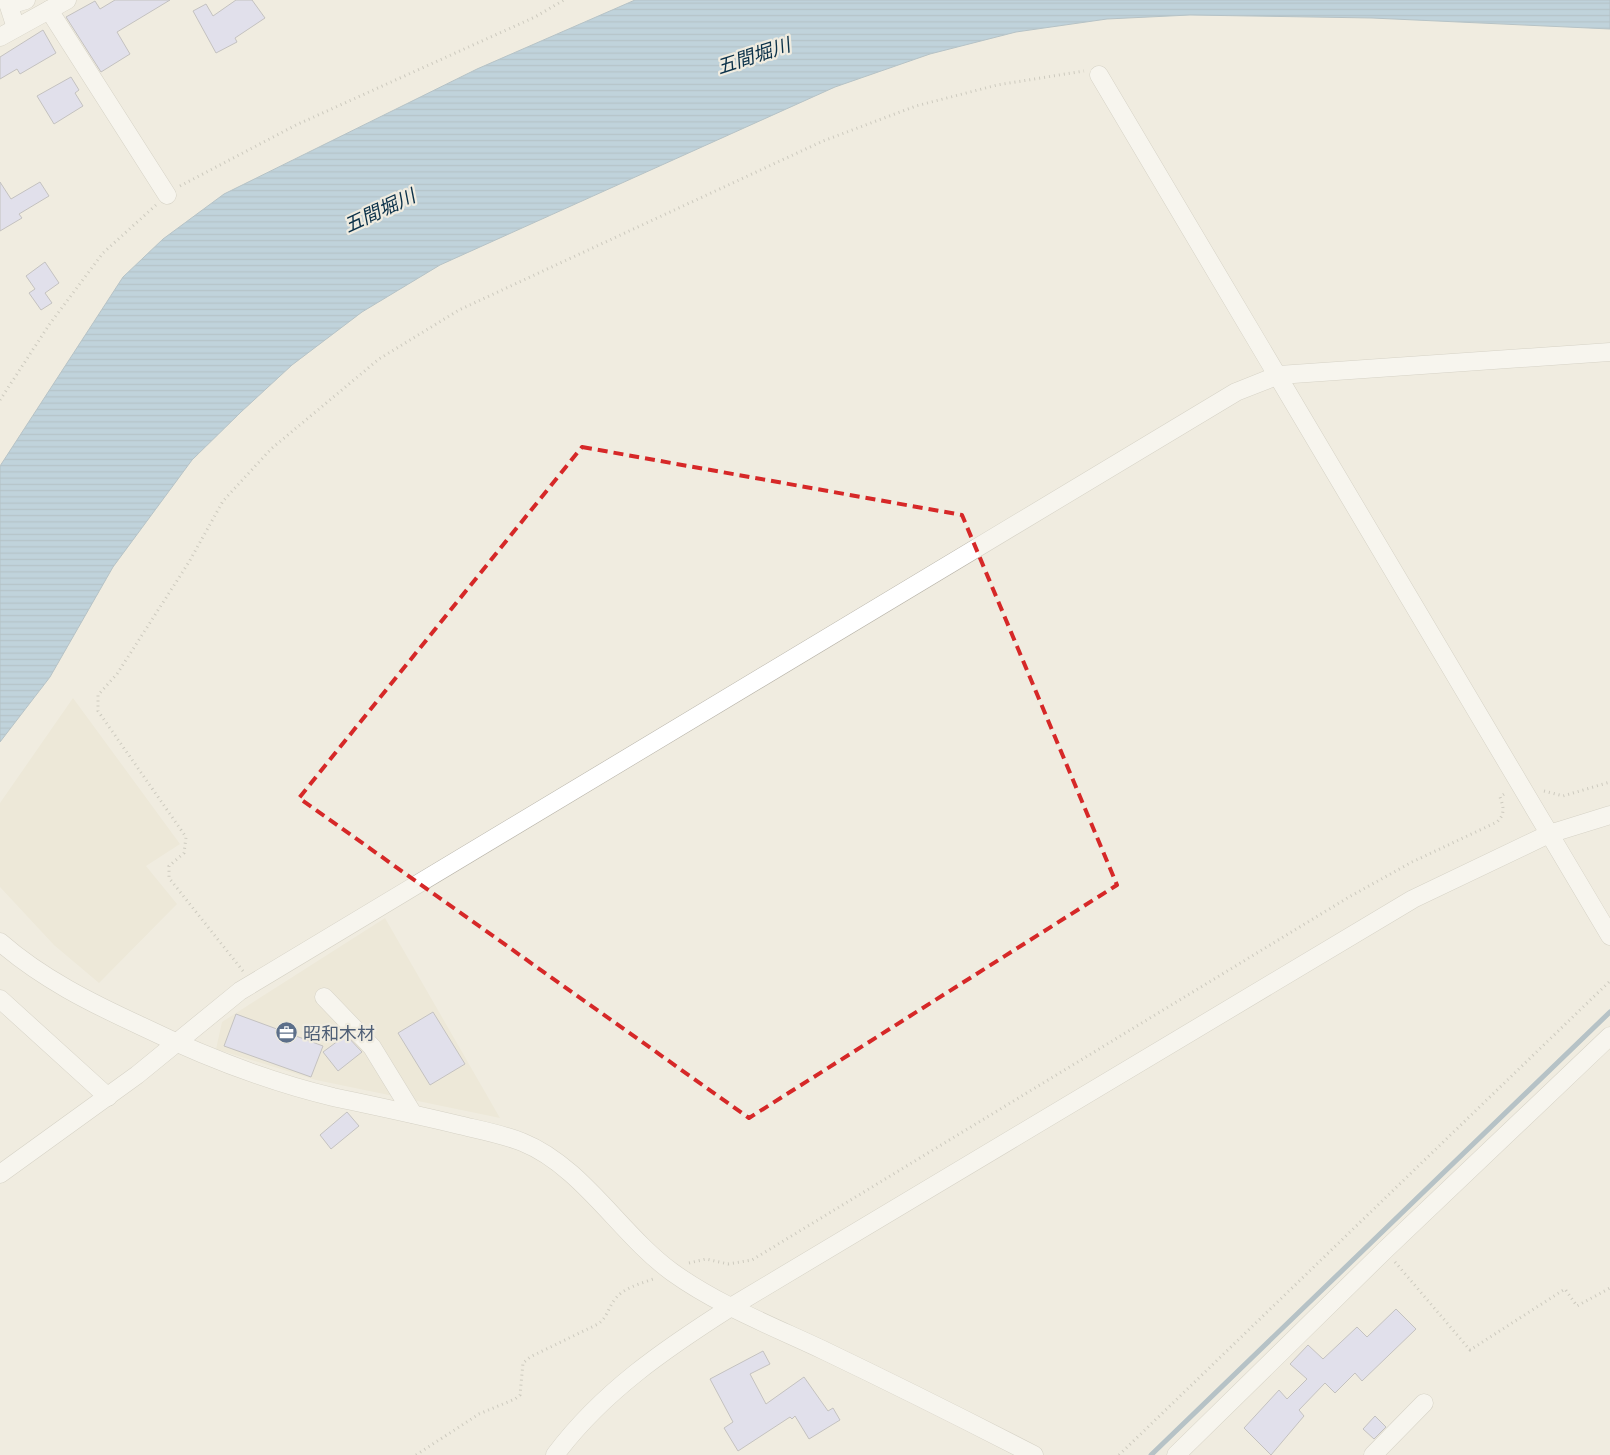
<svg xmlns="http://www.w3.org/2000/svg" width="1610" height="1455" font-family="Lato,'Noto Sans JP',sans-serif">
	<defs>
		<pattern id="water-rules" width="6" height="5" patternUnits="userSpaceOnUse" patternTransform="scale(1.25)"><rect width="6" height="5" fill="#85b3d6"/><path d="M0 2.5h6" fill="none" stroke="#6e93ae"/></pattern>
	</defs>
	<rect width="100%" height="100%" fill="#f0ece0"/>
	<g fill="#e8e2cf">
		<polygon points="73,698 180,844 146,866 177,904 99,983 54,945 0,887 0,803"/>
		<polygon points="385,918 500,1118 316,1080 216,1049 222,1022"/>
	</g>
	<polygon fill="url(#water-rules)" stroke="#6f8fa6" points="635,0 1610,0 1610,29 1372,18 1190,15 1107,19 1016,32 930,54 835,87 440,265 362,312 292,365 241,412 192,460 113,567 50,677 0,742 0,466 123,277 163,239 224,194 477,69"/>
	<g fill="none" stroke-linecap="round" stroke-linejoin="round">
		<polyline stroke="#6f8fa6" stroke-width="5" points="1151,1455 1610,1012"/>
	</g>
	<g fill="#cfd0f9" stroke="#8d8d98">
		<polygon points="115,0 170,0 117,32 130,54 101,72 66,17 95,1 100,9"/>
		<polygon points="236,0 252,0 265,18 235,38 237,42 216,53 193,11 206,4 213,16"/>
		<polygon points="43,30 56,53 20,74 17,69 0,79 0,57"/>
		<polygon points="71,77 79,90 75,93 83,106 54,124 37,96"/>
		<polygon points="0,182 11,199 40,182 49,196 19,214 22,218 0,231"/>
		<polygon points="45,262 59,283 45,293 52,303 41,310 29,293 35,289 26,276"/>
		<polygon points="433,1012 465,1064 430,1085 398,1033"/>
		<polygon points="236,1014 323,1046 311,1077 224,1046"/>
		<polygon points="346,1035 362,1052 338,1071 323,1052"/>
		<polygon points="347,1112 359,1126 331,1149 320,1135"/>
		<polygon points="1396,1309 1416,1329 1362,1381 1355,1373 1335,1393 1325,1383 1299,1410 1304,1416 1271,1455 1244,1428 1279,1390 1287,1399 1307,1379 1290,1364 1308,1345 1323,1359 1357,1327 1367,1337"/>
		<polygon points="763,1351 770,1364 750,1374 766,1404 804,1377 828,1411 833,1408 840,1420 809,1439 795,1416 792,1419 790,1417 738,1451 724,1428 733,1422 710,1379"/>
		<polygon points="1375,1416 1386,1427 1374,1439 1363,1429"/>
	</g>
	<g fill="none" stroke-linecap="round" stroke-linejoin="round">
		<defs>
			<g id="minor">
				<polyline points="7,0 16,28"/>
				<polyline points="9,5 26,0"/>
				<polyline points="49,10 167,195"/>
				<polyline points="0,37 67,0"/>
				<polyline points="1099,75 1610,936"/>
				<path d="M0,942c41,36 91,61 141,84 62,30 125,55 192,71 42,9 85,18 126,28 21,5 43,9 63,17 60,24 98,92 150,130 46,33 100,54 151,78 71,34 141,69 211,105"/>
				<polyline points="324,997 372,1047 413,1114"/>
				<polyline points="0,999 108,1097"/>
				<polyline points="0,1174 137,1075 240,991 1236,392 1279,375 1610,352"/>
				<path d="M555,1455c47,-63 110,-106 176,-148l682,-408 136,-65 61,-19"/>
				<polyline points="1176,1455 1385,1250 1610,1036"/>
				<polyline points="1373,1455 1424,1403"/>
			</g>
		</defs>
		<use href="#minor" stroke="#b6b2a7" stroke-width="19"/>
		<g stroke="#a19f96" stroke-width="3" stroke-dasharray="1 4" stroke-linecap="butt">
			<polyline points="180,186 296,125 535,17 564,0"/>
			<polyline points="0,400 49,325 103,253 156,205"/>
			<polyline points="1544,791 1563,796 1610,782"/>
			<polyline points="243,971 169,878 169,866 184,853 186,837 98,711 98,695 117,674 189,562 223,501 271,449 379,359 459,310 823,141 916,106 997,85 1084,71"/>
			<polyline points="1395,1262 1470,1350 1565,1289 1577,1306 1610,1288"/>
			<path d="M689,1263l17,-4 22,5 24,-4 597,-363 63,-35 85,-40c8,-8 7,-14 3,-25l7,-5"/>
			<path d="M416,1455l63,-41 36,-15 5,-4 3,-32 7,-6 68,-33c10,-7 10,-17 18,-26 9,-11 27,-15 40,-20"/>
			<polyline points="1119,1455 1610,981"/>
		</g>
		<use href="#minor" stroke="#fff" stroke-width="18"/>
	</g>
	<path d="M0 0H1610V1455H0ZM582,447l380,68 155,370 -368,233 -450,-320z" fill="#f0ece0" fill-opacity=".55" fill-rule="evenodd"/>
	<path fill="none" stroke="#d62828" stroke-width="4" stroke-dasharray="10 6" stroke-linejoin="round" d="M582,447l380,68 155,370 -368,233 -450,-320z"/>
	<defs>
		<symbol id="office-disc" viewBox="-11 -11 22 22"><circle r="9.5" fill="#5c6f8a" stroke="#f0ece0"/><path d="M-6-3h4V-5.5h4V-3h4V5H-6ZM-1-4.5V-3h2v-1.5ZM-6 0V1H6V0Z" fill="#fff"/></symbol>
	</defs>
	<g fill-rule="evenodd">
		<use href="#office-disc" x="274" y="1020" width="25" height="25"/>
	</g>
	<g text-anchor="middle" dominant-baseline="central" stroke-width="4.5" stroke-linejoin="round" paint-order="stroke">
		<g font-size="18" fill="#4e5e75" stroke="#f0ece0" text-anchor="start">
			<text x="303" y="1033">昭和木材</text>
		</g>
		<g font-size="19" font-style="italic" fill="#0b3149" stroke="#f0ece0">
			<text transform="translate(753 55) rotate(-18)">五間堀川</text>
			<text transform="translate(379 210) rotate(-25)">五間堀川</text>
		</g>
	</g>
</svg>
